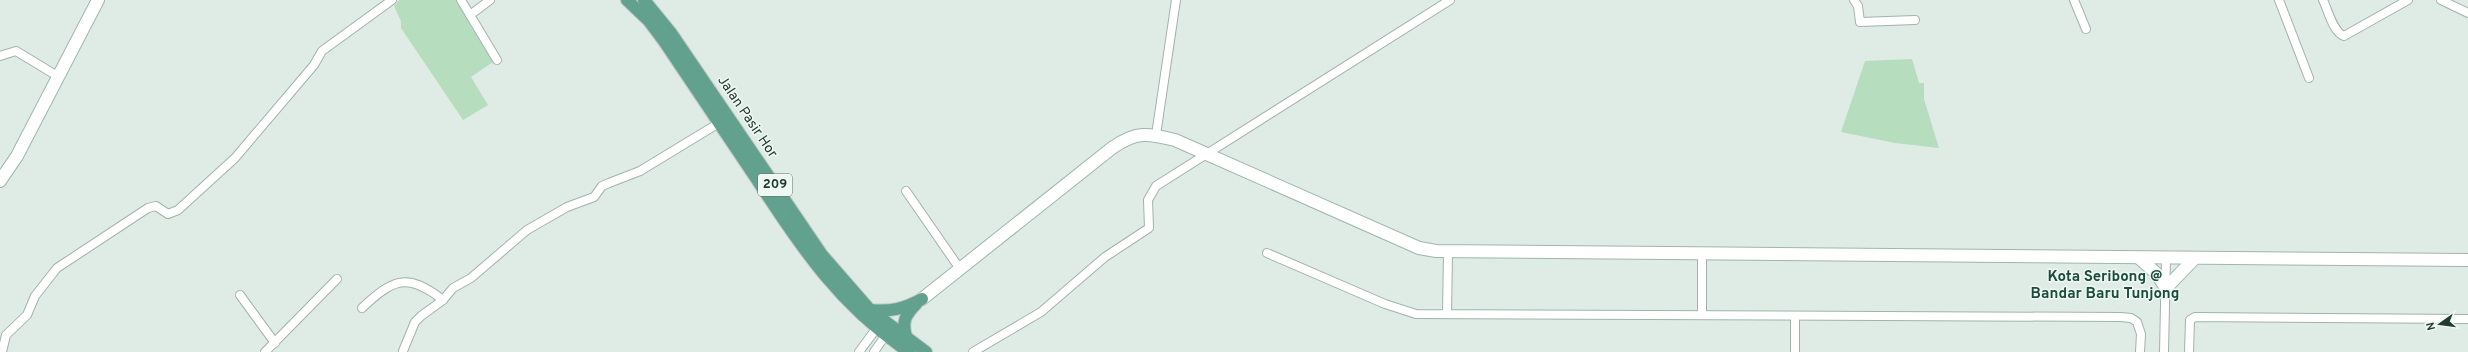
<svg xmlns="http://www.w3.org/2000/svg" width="2468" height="352" font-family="Overpass,sans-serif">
	<rect width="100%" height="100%" fill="#dfebe5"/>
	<g fill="#b7ddbf">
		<polygon points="399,0 458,0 470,25 493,62 471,77 488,105 463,120 401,28 401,21 394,6"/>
		<polygon points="1912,59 1919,83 1924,83 1924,99 1939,148 1895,143 1841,132 1865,61"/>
	</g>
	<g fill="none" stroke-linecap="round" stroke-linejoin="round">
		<defs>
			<g id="street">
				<polyline points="461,0 497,60"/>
				<polyline points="1854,0 1858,6 1860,22 1915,20"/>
				<polyline points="2074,0 2086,29"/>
				<polyline points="2279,0 2309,78"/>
				<path d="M2323,0c5,10 10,32 21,36l64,-36"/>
				<polyline points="2441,0 2468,13"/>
				<polyline points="470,15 490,0"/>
				<polyline points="0,56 16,51 59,77"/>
				<polyline points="1156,135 1176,0"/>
				<polyline points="906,191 960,269"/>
				<polyline points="1267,253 1385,304 1416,314 2121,317 2131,318 2137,322 2141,334 2140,352"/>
				<polyline points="240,295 275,343"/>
				<path d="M362,308c31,-29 45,-36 81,-8"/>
				<polyline points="1447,314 1448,252"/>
				<polyline points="1702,315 1702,254"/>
				<polyline points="403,351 415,322 421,316 443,300 453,288 471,278 527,230 567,207 594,197 602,186 609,183 640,171 719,123"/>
				<polyline points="2,352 6,335 27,315 35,296 57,268 148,208 156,206 168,214 178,210 235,158 314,65 322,51 392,0"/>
				<polyline points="265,352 337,279"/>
				<polyline points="859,352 876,329"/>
				<polyline points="874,352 885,336"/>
				<polyline points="973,352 1041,312 1105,257 1149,228 1148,200 1156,186 1450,0"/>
				<polyline points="1795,352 1795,316"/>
				<polyline points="2164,352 2166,258"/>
				<polyline points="2189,352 2190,320 2195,317 2468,319"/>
			</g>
			<g id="secondary">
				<polyline points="0,181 17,156 98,0"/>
				<polyline points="2139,258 2156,273 2166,288 2195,258"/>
				<path d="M922,299l190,-151c24,-17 36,-15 63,-8l244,108 17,3 1032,9"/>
			</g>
			<g id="primary">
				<path d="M627,0l22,21 15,20c30,45 60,90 90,134 47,71 83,128 155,177"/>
				<polyline points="644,0 671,33 822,255 870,310 926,352"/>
				<path d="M870,310c20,2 34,-1 52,-11"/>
				<path d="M907,339c-6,-16 -2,-24 9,-35"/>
			</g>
		</defs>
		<use href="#street" stroke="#a2b3ac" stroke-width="10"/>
		<use href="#secondary" stroke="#9eb7ac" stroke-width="14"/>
		<use href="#primary" stroke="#c1c8c6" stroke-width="14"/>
		<use href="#street" stroke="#fff" stroke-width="8"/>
		<use href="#secondary" stroke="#fff" stroke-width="12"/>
		<use href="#primary" stroke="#62a18e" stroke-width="12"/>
	</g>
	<g text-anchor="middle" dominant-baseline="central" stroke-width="3" stroke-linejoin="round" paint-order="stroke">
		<rect fill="#eff7f3" stroke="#5e736c" stroke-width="1" x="758" y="174" width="34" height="22" rx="3"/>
		<g font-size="13" font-weight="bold" fill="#203b32">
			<text x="775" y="185">209</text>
		</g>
		<g font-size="14" fill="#203b32" stroke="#eff7f3">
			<text transform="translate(747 117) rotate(56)">Jalan Pasir Hor</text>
		</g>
		<g font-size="15" font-weight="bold" fill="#1b4d3e" stroke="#eff7f3">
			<text x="2105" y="277">Kota Seribong @<tspan x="2105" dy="17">Bandar Baru Tunjong</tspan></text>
		</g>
	</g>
	<g transform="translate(2440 324) rotate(256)" stroke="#eff7f3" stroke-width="3" paint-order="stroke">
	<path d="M0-3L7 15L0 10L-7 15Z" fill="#203b32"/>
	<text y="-6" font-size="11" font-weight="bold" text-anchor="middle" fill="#203b32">N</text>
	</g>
</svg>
